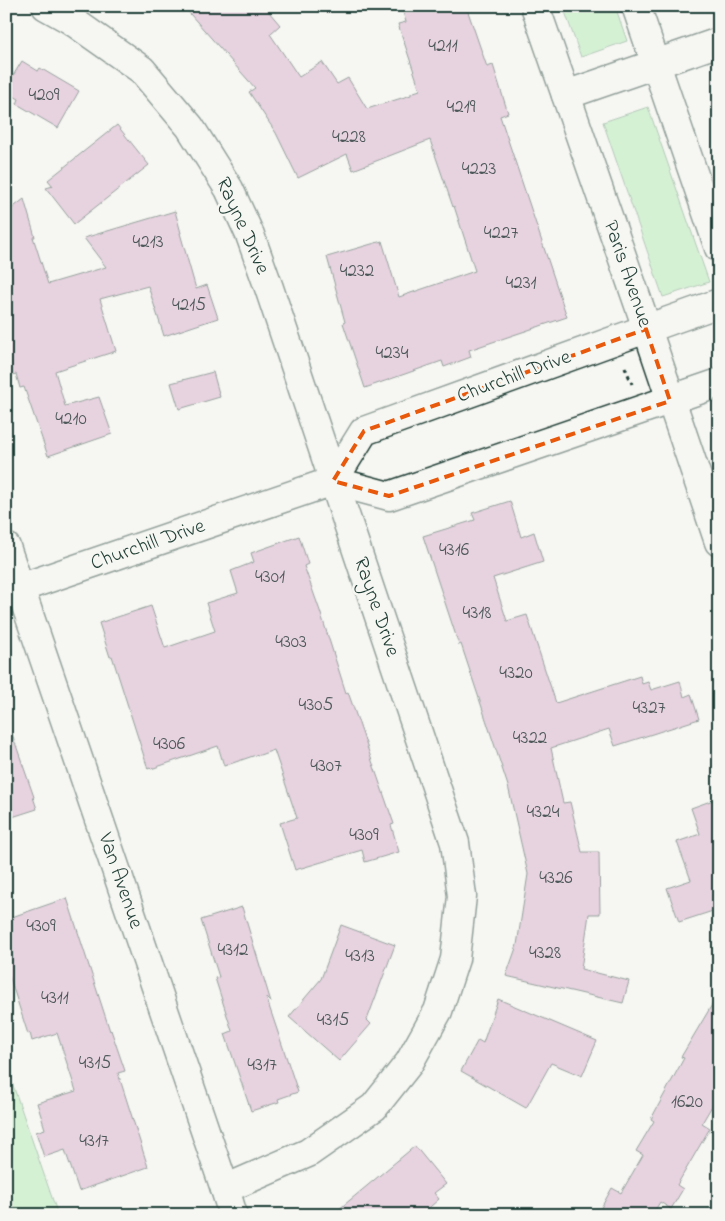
<svg xmlns="http://www.w3.org/2000/svg" width="725" height="1221" font-family="'Indie Flower',sans-serif">
	<rect width="100%" height="100%" fill="#f6f6f2"/>
	<filter id="ink" filterUnits="userSpaceOnUse"><feTurbulence type="fractalNoise" baseFrequency=".02" numOctaves="2"/><feDisplacementMap in="SourceGraphic" scale="10" xChannelSelector="R" yChannelSelector="G"/><feConvolveMatrix kernelMatrix="1 2 1 2 8 2 1 2 1" color-interpolation-filters="sRGB"/></filter>
	<g filter="url(#ink)">
		<g fill="#adeab0" stroke="#669472">
			<polygon points="563,6 615,6 627,41 581,57"/>
			<polygon points="648,107 709,282 663,297 603,122"/>
			<polygon points="6,1065 58,1215 6,1215"/>
		</g>
		<g fill="#d6a7c9" stroke="#1f3d34">
			<polygon points="183,6 264,6 280,25 270,34 299,77 322,62 337,84 348,78 367,109 411,95 411,93 420,90 398,24 406,22 401,6 466,6 487,67 493,65 508,113 500,116 567,317 469,350 471,357 444,367 442,361 365,388 343,323 345,322 327,257 382,241 399,297 475,271 454,206 453,207 430,140 353,170 347,154 298,178 276,133 249,92 255,88"/>
			<polygon points="22,61 38,71 40,68 79,91 58,128 17,104 19,99 6,92 6,87"/>
			<polygon points="117,125 149,165 74,224 46,188 53,186 48,180"/>
			<polygon points="24,199 35,237 33,237 48,284 106,267 84,238 175,211 181,233 180,233 196,289 207,285 218,318 164,336 148,286 100,299 116,351 55,371 65,406 99,397 112,434 48,456 24,387 20,388 16,374 6,377 6,213"/>
			<polygon points="213,372 220,397 179,409 171,383"/>
			<polygon points="510,501 521,537 534,532 543,562 493,578 507,621 527,615 556,703 640,676 642,684 648,682 651,690 680,681 684,697 691,694 699,719 615,746 609,729 551,748 563,803 570,802 582,852 599,852 600,914 589,914 581,969 629,981 623,1003 506,976 517,945 528,874 508,786 461,644 459,645 423,536 475,520 472,513"/>
			<polygon points="299,536 308,564 304,566 320,611 346,693 348,692 394,824 391,825 399,852 365,862 362,850 295,870 280,823 297,818 274,750 257,756 256,755 224,766 218,746 151,769 150,768 148,769 112,656 110,657 99,623 151,606 165,648 215,631 206,603 238,593 231,571 254,562 251,553"/>
			<polygon points="10,728 34,797 33,797 37,809 6,819 6,729"/>
			<polygon points="719,798 719,909 679,922 667,888 691,880 677,842 700,834 691,808"/>
			<polygon points="67,898 110,1031 111,1030 125,1071 118,1073 148,1167 79,1191 65,1150 44,1157 36,1132 45,1129 37,1103 76,1091 57,1033 32,1041 30,1033 28,1034 6,966 6,919"/>
			<polygon points="242,907 271,1002 266,997 298,1092 278,1099 279,1102 251,1111 225,1034 232,1031 215,978 219,977 201,920"/>
			<polygon points="341,925 395,945 367,1020 371,1024 339,1061 289,1017 321,979"/>
			<polygon points="719,993 719,1094 702,1123 710,1128 677,1185 683,1189 671,1209 660,1202 654,1212 659,1215 597,1215 612,1188 621,1193 643,1155 636,1151 654,1121 651,1119 684,1058 681,1057"/>
			<polygon points="498,999 597,1041 582,1076 551,1063 526,1108 461,1071 478,1040 483,1043"/>
			<polygon points="415,1146 446,1184 434,1193 439,1199 421,1215 332,1215"/>
		</g>
		<g fill="none" stroke-linecap="round" stroke-linejoin="round">
			<defs>
				<g id="minor">
					<polyline points="46,6 71,20 142,70 190,127 229,189 250,235 269,288 455,843 462,896 455,959 438,1011 409,1063 374,1107 308,1153 225,1189"/>
					<polyline points="535,6 641,311 719,542"/>
					<polyline points="636,6 719,248"/>
					<polyline points="566,95 719,42"/>
					<polyline points="333,481 364,431 646,329 719,303"/>
					<polyline points="6,547 225,1189 233,1215"/>
					<polyline points="20,588 333,481 389,496 719,383"/>
				</g>
			</defs>
			<use href="#minor" stroke="#1f3d34" stroke-width="31"/>
			<polyline stroke="#1f3d34" stroke-width="3" stroke-dasharray="4 4" stroke-linecap="butt" points="625,367 632,384"/>
			<use href="#minor" stroke="#f6f6f2" stroke-width="28"/>
		</g>
	</g>
	<path d="M0 0H725V1221H0ZM646,329l24,72 -281,95 -56,-15 31,-50z" fill="#f6f6f2" fill-opacity=".55" fill-rule="evenodd"/>
	<path fill="none" stroke="#e8590c" stroke-width="4" stroke-dasharray="10 6" stroke-linejoin="round" d="M646,329l24,72 -281,95 -56,-15 31,-50z"/>
	<g text-anchor="middle" dominant-baseline="central" stroke-width="5" stroke-linejoin="round" paint-order="stroke">
		<g font-size="19" fill="#4d5859">
			<text x="443" y="46">4211</text>
			<text x="44" y="95">4209</text>
			<text x="461" y="107">4219</text>
			<text x="349" y="137">4228</text>
			<text x="479" y="169">4223</text>
			<text x="501" y="233">4227</text>
			<text x="148" y="242">4213</text>
			<text x="357" y="271">4232</text>
			<text x="521" y="283">4231</text>
			<text x="189" y="305">4215</text>
			<text x="392" y="353">4234</text>
			<text x="71" y="419">4210</text>
			<text x="454" y="550">4316</text>
			<text x="270" y="577">4301</text>
			<text x="477" y="613">4318</text>
			<text x="291" y="642">4303</text>
			<text x="516" y="673">4320</text>
			<text x="316" y="705">4305</text>
			<text x="649" y="708">4327</text>
			<text x="530" y="738">4322</text>
			<text x="169" y="744">4306</text>
			<text x="326" y="766">4307</text>
			<text x="543" y="812">4324</text>
			<text x="364" y="835">4309</text>
			<text x="556" y="878">4326</text>
			<text x="41" y="926">4309</text>
			<text x="233" y="950">4312</text>
			<text x="545" y="953">4328</text>
			<text x="360" y="956">4313</text>
			<text x="55" y="998">4311</text>
			<text x="333" y="1020">4315</text>
			<text x="95" y="1063">4315</text>
			<text x="262" y="1065">4317</text>
			<text x="687" y="1102">1620</text>
			<text x="94" y="1141">4317</text>
		</g>
		<g font-size="21" fill="#1f3d34" stroke="#f6f6f2">
			<text transform="translate(242 226) rotate(66)">Rayne Drive</text>
			<text transform="translate(627 274) rotate(71)">Paris Avenue</text>
			<text transform="translate(514 377) rotate(-20)">Churchill Drive</text>
			<text transform="translate(148 545) rotate(-19)">Churchill Drive</text>
			<text transform="translate(376 607) rotate(71)">Rayne Drive</text>
			<text transform="translate(120 881) rotate(71)">Van Avenue</text>
		</g>
	</g>
	<rect width="725" height="1221" fill="none" stroke="#f6f6f2" stroke-width="25"/>
	<rect x="12" y="12" width="700" height="1196" fill="none" stroke="#1f3d34" stroke-width="2" filter="url(#ink)"/>
</svg>
